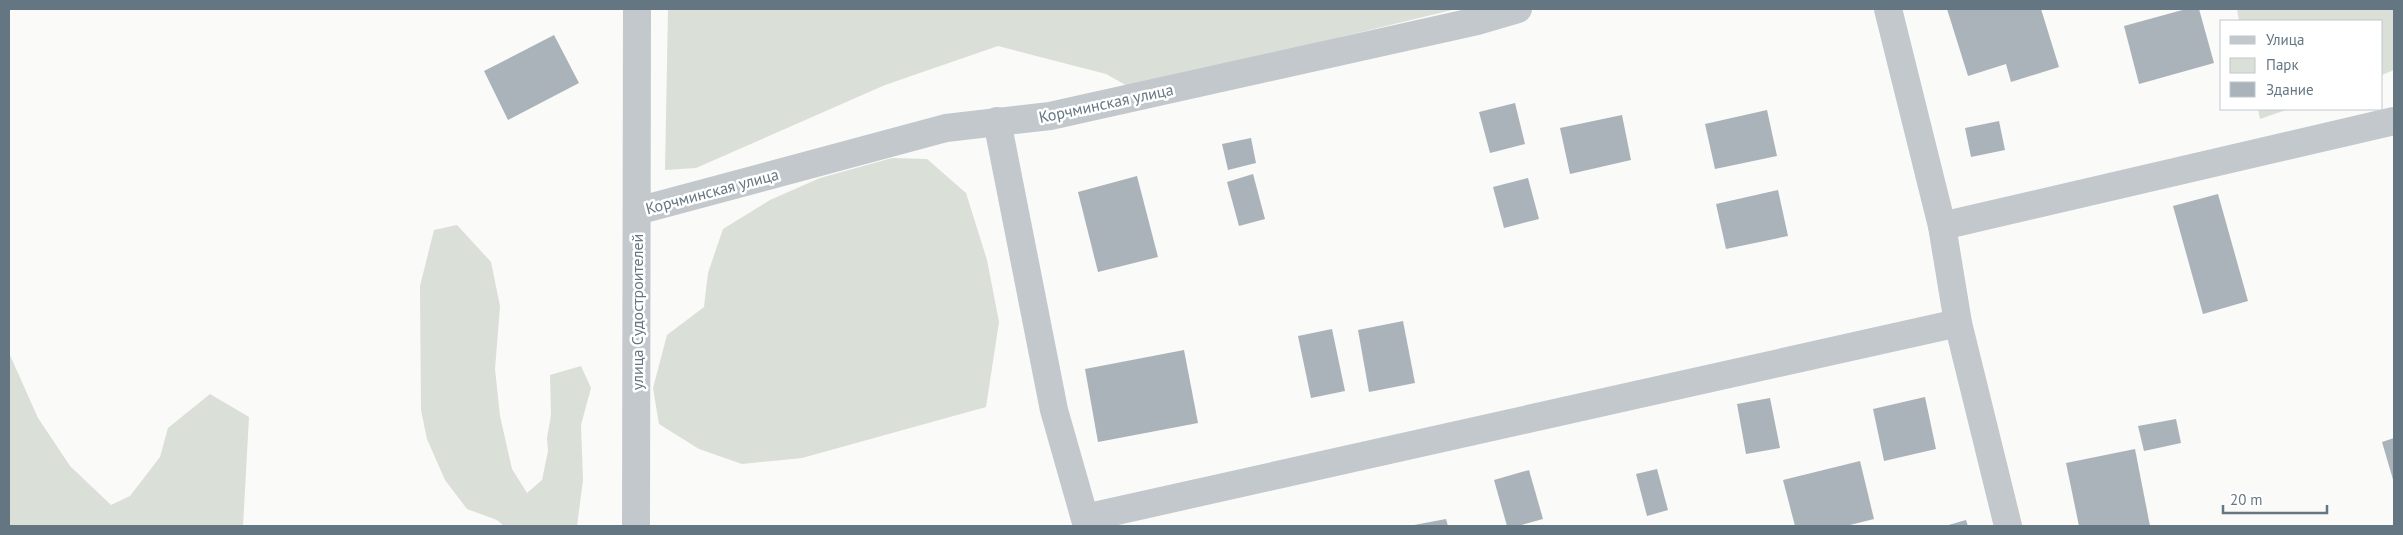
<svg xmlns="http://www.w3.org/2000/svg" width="2403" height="535" font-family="'PT Sans',sans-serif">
	<rect width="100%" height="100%" fill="#fafaf8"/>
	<g fill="#dadfd7">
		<polygon points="668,9 1456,9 1131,88 1106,74 998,46 885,85 696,168 665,170"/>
		<polygon points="2237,9 2394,9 2394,70 2382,75 2382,21 2239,21"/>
		<polygon points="2258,109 2289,109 2260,119"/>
		<polygon points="892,158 927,159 966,193 987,260 999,322 986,407 802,458 742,464 699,449 659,424 653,388 667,335 704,307 708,273 723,229 770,200 820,178"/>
		<polygon points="457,225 491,262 500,306 495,369 500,416 512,469 527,493 542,480 548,451 547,438 551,415 550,375 581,366 591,388 581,425 583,480 577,526 504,526 497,520 467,509 445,480 427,439 421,410 420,286 434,230"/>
		<polygon points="9,353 38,418 70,466 111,505 130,496 160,457 168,428 210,394 249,417 243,526 9,526"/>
	</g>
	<g fill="#aab3b9">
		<polygon points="1947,9 2041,9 2059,67 2011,82 2006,64 1968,76"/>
		<polygon points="2186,9 2199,9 2214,63 2139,84 2124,26"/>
		<polygon points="554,35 579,83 508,120 484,71"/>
		<polygon points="1515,103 1525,144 1490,153 1479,112"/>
		<polygon points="1767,110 1777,156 1715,169 1705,124"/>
		<polygon points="1622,115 1631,160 1570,174 1560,128"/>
		<polygon points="1999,121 2005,150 1971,157 1965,128"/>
		<polygon points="1251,138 1256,163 1228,170 1222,144"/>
		<polygon points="1253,174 1265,219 1239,226 1227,182"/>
		<polygon points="1137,176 1158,257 1098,272 1078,192"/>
		<polygon points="1528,178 1539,219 1504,228 1493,187"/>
		<polygon points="1778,190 1788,236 1726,249 1716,204"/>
		<polygon points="2218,194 2248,301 2203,314 2173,206"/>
		<polygon points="1403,321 1415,383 1369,392 1358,330"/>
		<polygon points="1332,329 1345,391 1311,398 1298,336"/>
		<polygon points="1184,350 1198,423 1098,442 1085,369"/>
		<polygon points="1925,397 1936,449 1884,461 1873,409"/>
		<polygon points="1770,398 1780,448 1746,454 1737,404"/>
		<polygon points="2176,419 2181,443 2144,451 2138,426"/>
		<polygon points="2394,438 2394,483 2382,442"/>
		<polygon points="2135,449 2150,526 2079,526 2066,463"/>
		<polygon points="1860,461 1874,519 1846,526 1795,526 1783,480"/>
		<polygon points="1657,469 1668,510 1647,516 1636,474"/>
		<polygon points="1529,470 1543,519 1518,526 1507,526 1494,480"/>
		<polygon points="1446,519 1448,526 1414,526 1414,525"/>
		<polygon points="1966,520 1968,526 1945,526"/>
	</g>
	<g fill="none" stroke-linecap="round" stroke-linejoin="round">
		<g stroke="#c3c8cc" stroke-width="28">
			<polyline points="1888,9 1942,226 1958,323 2008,526"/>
			<polyline points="997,121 1054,410 1087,526"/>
			<polyline points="637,211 946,128 1050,116 1477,21 1518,9"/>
			<polyline points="1942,226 2394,121"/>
			<polyline points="1085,518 1958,323"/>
			<polyline points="636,526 637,9"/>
		</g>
	</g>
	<g text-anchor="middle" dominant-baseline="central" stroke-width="5" stroke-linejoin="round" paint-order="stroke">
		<g font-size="16" fill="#657683" stroke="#fff">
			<text transform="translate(1106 103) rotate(-12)">Корчминская улица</text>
			<text transform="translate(712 191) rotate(-15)">Корчминская улица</text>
			<text transform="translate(637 312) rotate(-90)">улица Судостроителей</text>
		</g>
	</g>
	<rect width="2403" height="535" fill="none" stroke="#657683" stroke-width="20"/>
	<rect x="2220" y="20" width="162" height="90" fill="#ffffff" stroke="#c1c8cd"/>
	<rect x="2230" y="36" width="25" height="8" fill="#c3c8cc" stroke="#c1c8cd"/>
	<text x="2266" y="45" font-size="15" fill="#657683">Улица</text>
	<rect x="2230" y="58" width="25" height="15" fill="#dadfd7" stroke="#c1c8cd"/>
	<text x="2266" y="70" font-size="15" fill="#657683">Парк</text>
	<rect x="2230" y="82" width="25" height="15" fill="#aab3b9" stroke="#c1c8cd"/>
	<text x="2266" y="95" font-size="15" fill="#657683">Здание</text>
	<path d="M2223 505v8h104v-8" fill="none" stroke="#657683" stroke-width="2.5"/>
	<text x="2230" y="505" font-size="15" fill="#657683" stroke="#ffffff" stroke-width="4" paint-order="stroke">20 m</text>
</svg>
